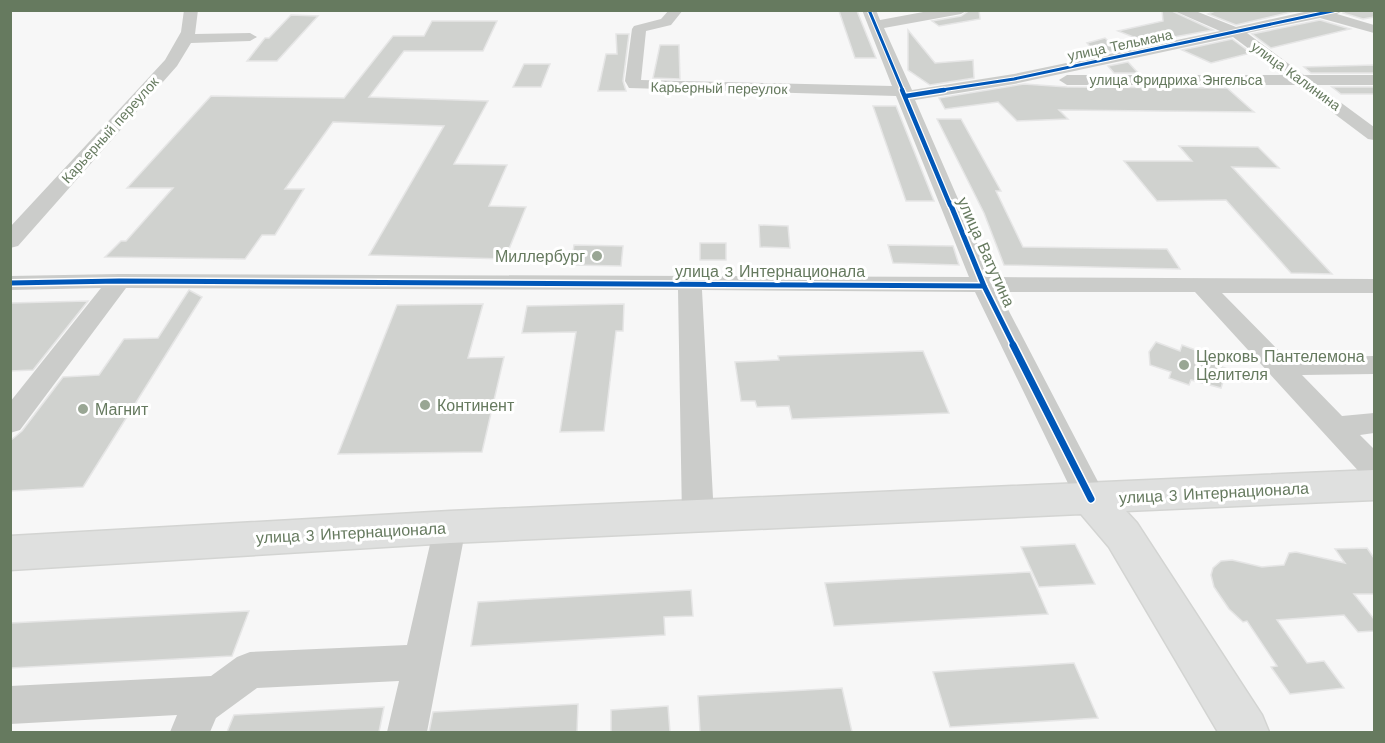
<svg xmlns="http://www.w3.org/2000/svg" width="1385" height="743" font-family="'Work Sans',sans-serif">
	<rect width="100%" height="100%" fill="#f7f7f7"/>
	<g fill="#d0d2cf" stroke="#e6e6e6" stroke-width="1.5">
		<polygon points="970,10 979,10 980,19 939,26 932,21 961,16"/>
		<polygon points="1162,10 1170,10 1213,30 1146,42 1118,31 1163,21"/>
		<polygon points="1217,10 1300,10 1236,25 1208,14"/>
		<polygon points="1346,10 1374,10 1374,17 1363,19 1343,13"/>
		<polygon points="839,11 857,11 876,58 855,58"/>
		<polygon points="291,15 318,16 277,61 247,61 265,38 269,38"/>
		<polygon points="1320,20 1350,29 1271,48 1252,34"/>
		<polygon points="432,21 497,21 483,51 404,51 369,97 488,101 454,164 507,165 489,206 526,207 505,259 369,255 444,126 333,122 285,189 304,189 275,235 262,235 245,259 105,257 121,241 126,241 173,188 127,188 211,96 344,98 393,36 424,36"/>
		<polygon points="908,30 935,63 973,60 974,78 930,85 908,70"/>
		<polygon points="616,34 629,34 623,81 626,91 598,91 606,54 617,54"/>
		<polygon points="1105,38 1117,50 1097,54 1087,43"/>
		<polygon points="1232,39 1251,53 1211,63 1182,50"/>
		<polygon points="660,45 679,45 680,79 653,78"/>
		<polygon points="1128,62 1138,73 1114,73 1108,66"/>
		<polygon points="524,64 550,64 541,87 513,87"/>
		<polygon points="1374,65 1374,73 1311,73 1304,67"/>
		<polygon points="1024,84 1067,87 1227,88 1254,112 1059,110 1068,119 1017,121 998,102 945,109 939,98"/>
		<polygon points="1332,87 1374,87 1374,94 1341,94"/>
		<polygon points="873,106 896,106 934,201 906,201"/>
		<polygon points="937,119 961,119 1001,191 996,191 1023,247 1167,249 1180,269 1004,265 984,213"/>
		<polygon points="1179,146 1258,147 1279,168 1232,167 1332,274 1291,273 1226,200 1157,201 1124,161 1192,161"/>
		<polygon points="759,225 788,226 790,248 760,247"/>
		<rect x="700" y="243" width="26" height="17"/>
		<polygon points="574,245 623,246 621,266 571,265"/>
		<polygon points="888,245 953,246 959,265 893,263"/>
		<polygon points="189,290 202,297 83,487 10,491 10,441 22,431 63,377 99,375 124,339 158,338"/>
		<polygon points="88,301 33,370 10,371 10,303"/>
		<polygon points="483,304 468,358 504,357 482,452 338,454 397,305"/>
		<polygon points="624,304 623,331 616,331 604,431 560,432 576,332 522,333 527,306"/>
		<polygon points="1156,342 1180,351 1182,345 1201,352 1200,357 1227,369 1221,388 1191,380 1189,385 1169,378 1171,372 1150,365 1149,352"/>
		<polygon points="923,351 949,413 792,419 789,406 757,407 755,401 741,401 735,362 779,360 778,356"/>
		<polygon points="1075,544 1095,584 1039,587 1021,547"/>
		<polygon points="1367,548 1374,558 1374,594 1354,594 1374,619 1374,631 1358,632 1344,615 1277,620 1307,663 1324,661 1344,688 1290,694 1271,667 1277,666 1247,621 1243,622 1229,609 1214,587 1211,575 1213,568 1221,561 1232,560 1262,567 1284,565 1289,553 1296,552 1345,563 1335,549"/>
		<polygon points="1030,572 1048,614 834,626 825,583"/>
		<polygon points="691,590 693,616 664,617 665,635 471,646 478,602"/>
		<polygon points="249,611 232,656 10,668 10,623"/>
		<polygon points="1074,663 1098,718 950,727 933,672"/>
		<polygon points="842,688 852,732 700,732 698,696"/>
		<polygon points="578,704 577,732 429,732 433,712"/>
		<polygon points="668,706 670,732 611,732 611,710"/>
		<polygon points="384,707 379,732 227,732 234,715"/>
	</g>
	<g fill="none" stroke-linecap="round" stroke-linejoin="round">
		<defs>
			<polygon id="major" points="1374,470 1374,500 1126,511 1137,523 1262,715 1269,732 1218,732 1109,547 1081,514 450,543 10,570 10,536 450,511"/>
		</defs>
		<use href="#major" stroke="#d3d4d2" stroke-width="3"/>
		<g fill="#cbccca" fill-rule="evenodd">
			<polygon points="184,10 198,10 195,34 250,33 257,37 250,41 191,43 177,66 18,246 10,248 10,227 165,60 181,32"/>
			<polygon points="669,10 683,10 671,25 646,31 641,80 892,86 862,10 876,10 880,20 934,10 968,10 961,14 884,28 912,90 1014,74 1220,31 1172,10 1193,10 1236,27 1313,10 1344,10 1337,14 1374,25 1374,33 1320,18 1247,33 1304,75 1374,75 1374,85 1317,85 1374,127 1374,140 1368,139 1296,85 1067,85 1059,80 1067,75 1284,75 1233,37 1014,84 915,100 992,277 1374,279 1374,293 1222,293 1285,357 1374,356 1374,374 1302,375 1342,416 1374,413 1374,433 1360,435 1374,449 1374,479 1363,476 1195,292 999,292 1107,499 1102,508 1091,511 1080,508 975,292 702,290 714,517 709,526 698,530 687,526 682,517 678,290 126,288 20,430 10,433 10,402 101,288 10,290 10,276 119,274 969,277 896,96 629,88 625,81 632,29 634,26 661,19"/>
			<polygon points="450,514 462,518 466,527 427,732 387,732 399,681 257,688 216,718 210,732 170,732 177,715 10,724 10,686 211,676 237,657 250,652 407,645 434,527 438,518"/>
		</g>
		<use href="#major" fill="#dfe0df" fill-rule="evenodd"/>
		<defs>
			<g id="cycleway-far3">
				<polyline points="869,10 903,91"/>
				<polyline points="935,91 1014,79 1337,10"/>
			</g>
			<g id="cycleway-far2">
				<polyline points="902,90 950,205"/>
				<polyline points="906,96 944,90"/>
			</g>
			<g id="cycleway-far1">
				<polyline points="950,203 984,286 1014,346"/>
				<polyline points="10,283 119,281 984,286"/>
			</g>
			<polyline id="cycleway" points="1013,345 1091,499"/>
		</defs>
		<use href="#cycleway-far3" stroke="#fff" stroke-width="5"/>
		<use href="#cycleway-far2" stroke="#fff" stroke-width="7"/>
		<use href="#cycleway-far1" stroke="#fff" stroke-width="8"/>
		<use href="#cycleway" stroke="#fff" stroke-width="10"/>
		<use href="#cycleway-far3" stroke="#0057b8" stroke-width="3"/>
		<use href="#cycleway-far2" stroke="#0057b8" stroke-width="4.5"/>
		<use href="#cycleway-far1" stroke="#0057b8" stroke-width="5"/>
		<use href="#cycleway" stroke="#0057b8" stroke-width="7"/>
	</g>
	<g fill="#99a694" stroke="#fff" stroke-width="2">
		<circle cx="597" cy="256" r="6"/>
		<circle cx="1184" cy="365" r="6"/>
		<circle cx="425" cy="405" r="6"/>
		<circle cx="83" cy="409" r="6"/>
	</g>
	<g text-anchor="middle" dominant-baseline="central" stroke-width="6" stroke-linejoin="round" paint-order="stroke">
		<g font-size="14" fill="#667a5f" stroke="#fff">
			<text transform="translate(1120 45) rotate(-12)">улица Тельмана</text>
			<text transform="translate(1296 76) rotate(36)">улица Калинина</text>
			<text x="1176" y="80">улица Фридриха Энгельса</text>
			<text transform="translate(719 88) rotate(1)">Карьерный переулок</text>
			<text transform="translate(110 130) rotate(-48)">Карьерный переулок</text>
		</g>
		<g font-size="16" fill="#667a5f" stroke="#fff">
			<text transform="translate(986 252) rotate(66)">улица Ватутина</text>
			<text x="770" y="271">улица 3 Интернационала</text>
			<text transform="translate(1214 493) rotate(-3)">улица 3 Интернационала</text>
			<text transform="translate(351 533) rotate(-3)">улица 3 Интернационала</text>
		</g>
		<g font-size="16" fill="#667a5f" stroke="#fff" text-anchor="start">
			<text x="585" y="256" text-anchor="end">Миллербург</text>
			<text x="1196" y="356">Церковь Пантелемона<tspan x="1196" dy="18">Целителя</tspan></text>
			<text x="437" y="405">Континент</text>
			<text x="95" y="409">Магнит</text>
		</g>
	</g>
	<rect width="1385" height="743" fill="none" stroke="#667a5f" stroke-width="24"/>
</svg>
